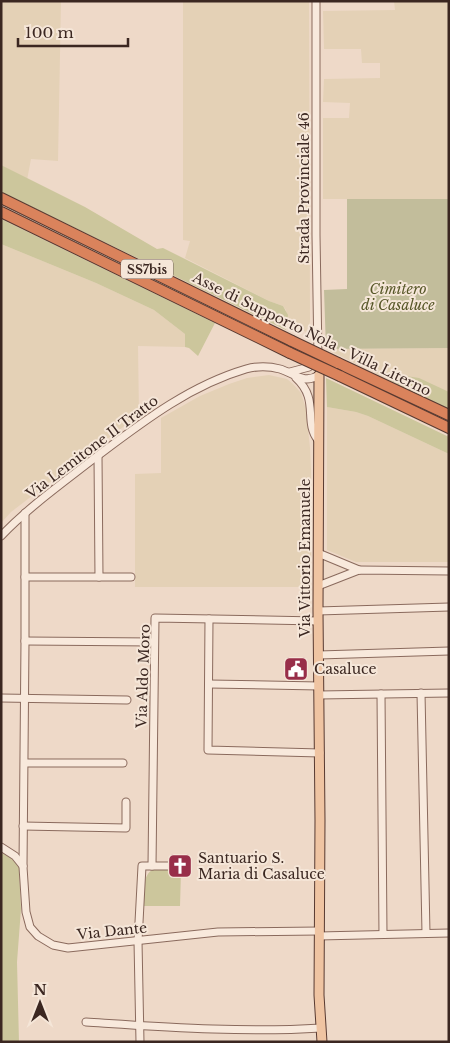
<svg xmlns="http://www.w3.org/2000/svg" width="450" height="1043" font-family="'Libre Baskerville',serif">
	<rect width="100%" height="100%" fill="#eed9c8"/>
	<g fill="#e4d1b6">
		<polygon points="1,1 61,1 58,161 31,159 27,180 1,165"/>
		<polygon points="183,1 309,1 310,322 306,332 288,323 286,310 283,306 269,301 185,258 190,241 183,240"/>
		<polygon points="394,1 449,1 449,199 323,199 323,118 349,118 350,103 323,102 324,79 380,78 380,63 362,63 361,49 324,49 323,11 395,10"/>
		<polygon points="1,244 96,283 154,310 185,334 185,347 138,346 139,415 41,489 11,512 1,523"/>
		<polygon points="449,348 449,402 389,380 326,349"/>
		<polygon points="269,375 287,379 293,384 301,393 306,409 310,448 311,471 311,587 135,587 135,474 161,473 161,418 200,396 229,384 247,378"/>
		<polygon points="327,407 356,412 368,416 449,454 449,562 356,562 327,550"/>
	</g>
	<g fill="#ccc69c">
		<polygon points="1,165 85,207 157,249 163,248 269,301 283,306 288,315 286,330 1,192"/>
		<polygon points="1,219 215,323 198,356 189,348 185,347 185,334 154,310 96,283 1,244"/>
		<polygon points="406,376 419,378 449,392 449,409 389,380"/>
		<polygon points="326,378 449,437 449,454 368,416 356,412 327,407"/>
		<polygon points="1,853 8,856 15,862 19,868 21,909 17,962 19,1042 1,1042"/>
		<path d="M154,869l27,2 -1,35h-36c0,-12 -3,-31 10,-37z"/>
	</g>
	<polygon fill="#c2bd9b" points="347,199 449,199 449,348 326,349 324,290 347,289"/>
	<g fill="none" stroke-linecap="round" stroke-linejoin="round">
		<defs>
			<g id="minor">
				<polyline points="316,1 316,235 318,356"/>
				<polyline points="290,372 309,367 317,349"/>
				<path d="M296,378c24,22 7,43 22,62"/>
				<polyline points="98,456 99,577"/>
				<polyline points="25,513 25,641 23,867 26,912 30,927 38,936 53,945 68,948 218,932 319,931"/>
				<path d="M1,536c28,-29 60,-52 91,-76 48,-36 96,-74 154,-91 11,-3 23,-3 34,0 14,4 24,16 39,6"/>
				<polyline points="318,553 359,570"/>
				<polyline points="25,577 131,577"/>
				<polyline points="318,586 359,570 449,571"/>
				<polyline points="318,611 449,607"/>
				<polyline points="209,619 208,750 320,753"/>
				<polyline points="25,641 154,642"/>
				<polyline points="319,655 449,651"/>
				<polyline points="209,684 319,686"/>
				<polyline points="421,693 426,933"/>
				<polyline points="381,694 383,934"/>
				<polyline points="319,695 449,693"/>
				<polyline points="1,698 127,700"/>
				<polyline points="25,763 123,763"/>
				<polyline points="23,826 126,828 126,802"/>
				<polyline points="1,847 15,856 23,866"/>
				<polyline points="152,866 155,618 318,621"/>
				<polyline points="319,936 449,933"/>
				<path d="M86,1022c78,5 157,11 235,6"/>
				<polyline points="140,1042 138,941 142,866 174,866"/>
			</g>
			<polyline id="major" points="319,375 318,611 320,820 319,995 322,1042"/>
			<g id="highway">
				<polyline points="1,198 292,341"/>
				<polyline points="1,212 290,353"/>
				<polyline points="338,363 449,415"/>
				<polyline points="340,376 449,428"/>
			</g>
		</defs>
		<use href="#minor" stroke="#8a6a5d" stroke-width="9"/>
		<use href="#major" stroke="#583a31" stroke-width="11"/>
		<use href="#highway" stroke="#583a31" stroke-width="12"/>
		<use href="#minor" stroke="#f8e9dc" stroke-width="7"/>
		<use href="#major" stroke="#efc4a2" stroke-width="9"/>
		<use href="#highway" stroke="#da835c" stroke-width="10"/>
		<defs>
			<g id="highway-bridge">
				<polyline points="292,341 338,363"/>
				<polyline points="290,353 340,376"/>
			</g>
		</defs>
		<use href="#highway-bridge" stroke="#583a31" stroke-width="12" stroke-linecap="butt"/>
		<use href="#highway-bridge" stroke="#da835c" stroke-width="10"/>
	</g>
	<defs>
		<symbol id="civic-square" viewBox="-11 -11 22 22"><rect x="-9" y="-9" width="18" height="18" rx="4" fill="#982e49" stroke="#f5e6d8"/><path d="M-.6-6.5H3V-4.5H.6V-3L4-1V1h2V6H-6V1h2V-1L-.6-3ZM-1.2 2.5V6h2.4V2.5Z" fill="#fff"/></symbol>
		<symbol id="church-square" viewBox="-11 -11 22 22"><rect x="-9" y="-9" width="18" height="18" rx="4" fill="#982e49" stroke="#f5e6d8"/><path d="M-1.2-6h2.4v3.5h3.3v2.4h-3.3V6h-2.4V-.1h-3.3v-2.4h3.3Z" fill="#fff"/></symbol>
	</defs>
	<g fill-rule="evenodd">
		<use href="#civic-square" x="282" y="655" width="28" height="28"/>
		<use href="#church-square" x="166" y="852" width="28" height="28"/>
	</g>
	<g text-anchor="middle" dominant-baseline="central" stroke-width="4" stroke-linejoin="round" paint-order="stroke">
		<rect fill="#f5e6d8" stroke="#736058" stroke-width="1" x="121" y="259.5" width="52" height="19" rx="4"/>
		<g font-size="12" font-weight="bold" fill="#3b2721">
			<text x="147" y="269">SS7bis</text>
		</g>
		<g font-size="14" fill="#3b2721" stroke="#f5e6d8">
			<text transform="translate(304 188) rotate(-90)">Strada Provinciale 46</text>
			<text transform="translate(312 334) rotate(26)">Asse di Supporto Nola - Villa Literno</text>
			<text transform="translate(92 447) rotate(-37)">Via Lemitone II Tratto</text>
			<text transform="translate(305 558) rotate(-90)">Via Vittorio Emanuele</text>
			<text transform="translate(143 676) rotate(-88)">Via Aldo Moro</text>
			<text transform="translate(112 931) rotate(-6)">Via Dante</text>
		</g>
		<g font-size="14" font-style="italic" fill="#575728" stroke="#f5e6d8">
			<text x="398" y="289">Cimitero<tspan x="398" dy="16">di Casaluce</tspan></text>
		</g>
		<g font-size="14" fill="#3b2721" stroke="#f5e6d8" text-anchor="start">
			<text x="314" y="669">Casaluce</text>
			<text x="198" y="858">Santuario S.<tspan x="198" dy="16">Maria di Casaluce</tspan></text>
		</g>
	</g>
	<rect width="450" height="1043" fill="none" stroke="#3b2721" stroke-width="5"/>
	<g transform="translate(40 1003)" stroke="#f5e6d8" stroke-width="4" paint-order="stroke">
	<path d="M0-4L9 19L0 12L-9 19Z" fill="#3b2721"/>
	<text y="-8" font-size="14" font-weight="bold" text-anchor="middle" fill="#3b2721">N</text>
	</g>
	<path d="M18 38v8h110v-8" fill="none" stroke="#3b2721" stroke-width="2.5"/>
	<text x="25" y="38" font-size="15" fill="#3b2721" stroke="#f5e6d8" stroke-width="4" paint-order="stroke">100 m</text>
</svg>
